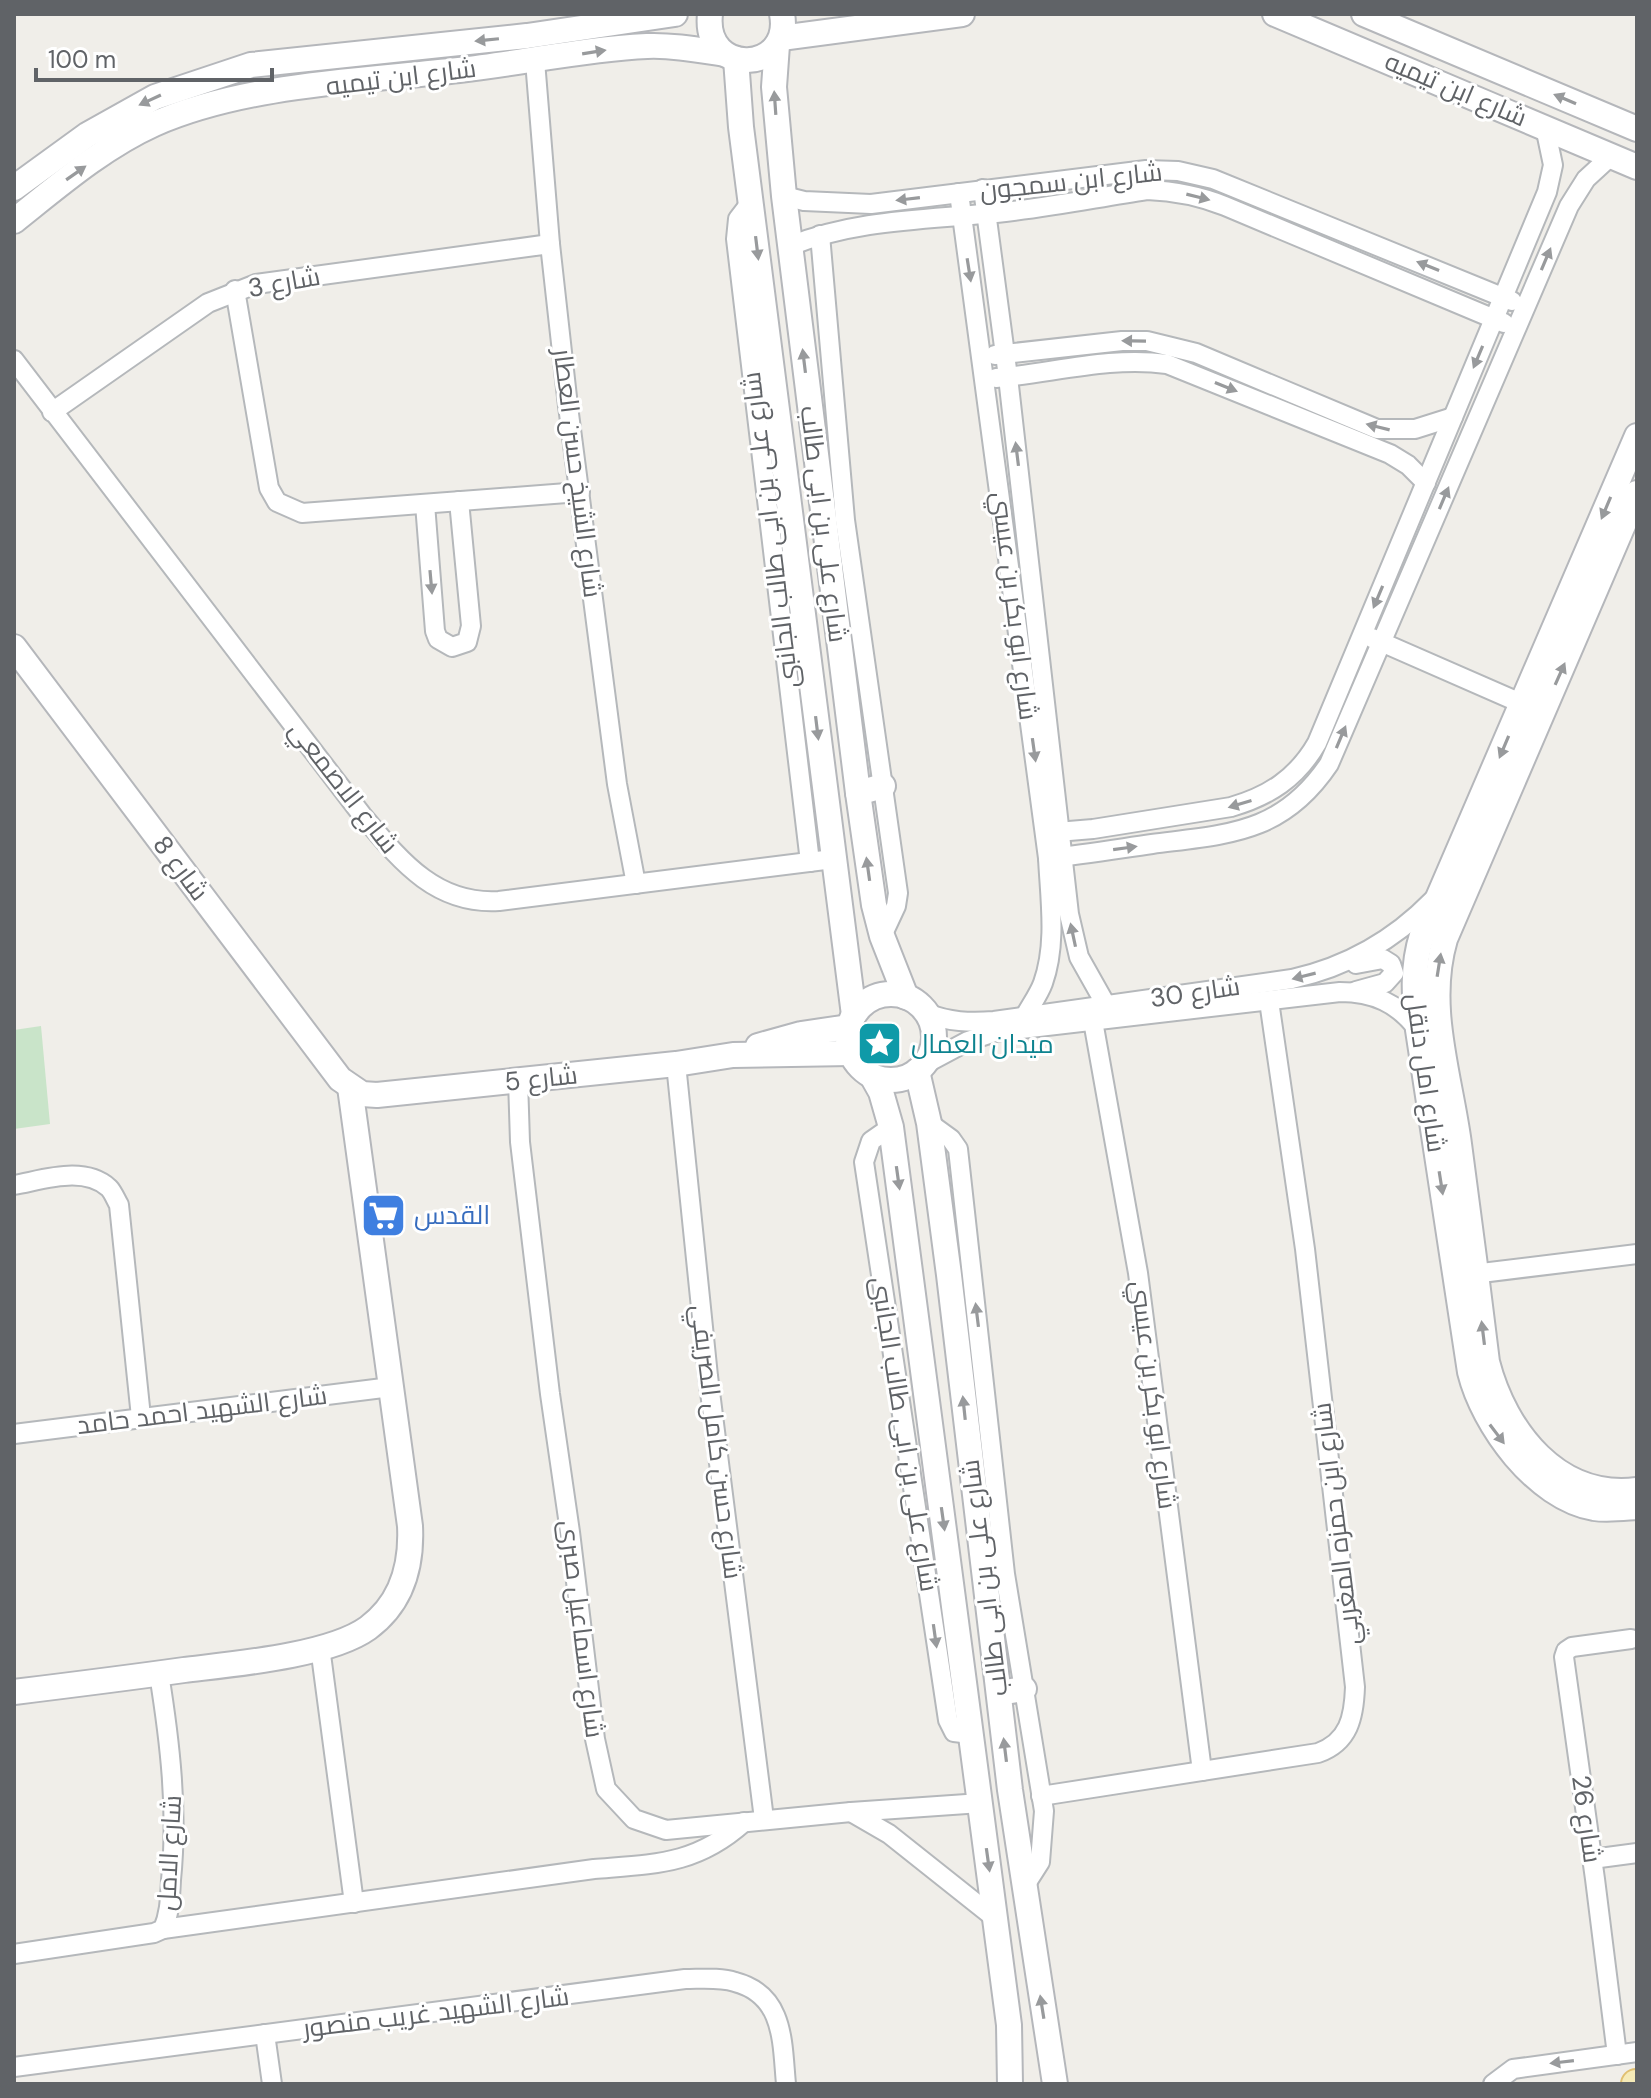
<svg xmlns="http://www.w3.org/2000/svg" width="1651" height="2098" font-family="'DM Sans',Cairo,sans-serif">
	<rect width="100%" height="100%" fill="#f0eee9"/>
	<polygon fill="#c9e4c9" points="41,1026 50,1124 14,1129 14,1030"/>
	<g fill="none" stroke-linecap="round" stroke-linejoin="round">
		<defs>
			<g id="street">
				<polyline points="535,61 550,244 568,406 617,784 636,884"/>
				<polyline points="983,189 1008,377 1069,914 1079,957 1106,1005"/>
				<path d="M959,193l89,665c2,41 9,86 -5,125 -4,11 -12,22 -18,33"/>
				<polyline points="784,196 804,201 871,204 1146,170 1178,171 1213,179 1512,301"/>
				<polyline points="751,202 738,219 736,239 810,862"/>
				<polyline points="820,235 845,520 898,893 896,906 882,936"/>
				<path d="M790,246c62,-25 127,-26 193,-32 55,-4 110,-16 164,-24 28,1 53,6 78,16l279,117"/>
				<polyline points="235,290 269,488 277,502 302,513 580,492"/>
				<polyline points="995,355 1122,341 1147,341 1196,353 1377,429 1415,429 1453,417"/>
				<path d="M14,360l348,455c38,45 73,90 137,86l334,-42"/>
				<path d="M996,378c57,-5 114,-22 171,-14l223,90 18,11 18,18"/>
				<polyline points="52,412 208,303 256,284 550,244"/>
				<polyline points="425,504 435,631 438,639 452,647 467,642 471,626 459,501"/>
				<polyline points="1372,638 1532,708"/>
				<path d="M1045,833l48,-4 138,-22c38,-11 66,-29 86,-64l230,-551 6,-27 -8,-38"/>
				<path d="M1048,858c35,-3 69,-9 104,-14 76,-10 130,-10 177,-80l240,-558 17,-27 25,-23"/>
				<polyline points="1356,964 1383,959 1391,964 1394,973 1385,983 1356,991"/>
				<path d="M926,1013c23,9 44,10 68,8l298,-42c54,-12 102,-39 141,-79"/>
				<polyline points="1093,1021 1138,1273 1202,1771"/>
				<polyline points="676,1064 708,1376 764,1819"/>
				<path d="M923,1065l45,-24 27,-9 345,-40c33,0 58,11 78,38"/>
				<polyline points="518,1080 520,1142 550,1394 570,1532 595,1739 606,1789 634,1819 666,1830 851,1812 981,1803"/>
				<polyline points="929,1123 951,1139 958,1149 1005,1574 1044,1811 1040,1862 1024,1887"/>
				<polyline points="891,1127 871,1141 864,1162 948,1720 954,1732 971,1734"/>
				<path d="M14,1185c29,-5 70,-20 95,3 4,4 7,12 10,17l22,212"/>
				<polyline points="1465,1275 1637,1254"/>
				<polyline points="14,1434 391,1387"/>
				<polyline points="320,1647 354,1903"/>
				<path d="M1041,1796l277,-43c31,-11 36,-36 37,-66l-50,-438 -36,-248"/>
				<polyline points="851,1812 889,1834 996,1919"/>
				<polyline points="1592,1859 1637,1853"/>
				<path d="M163,1929l431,-60c61,-5 102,-4 150,-47"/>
				<path d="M14,1954l140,-21 9,-4c7,-16 7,-32 8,-49 7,-69 -1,-138 -12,-206"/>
				<polyline points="265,2034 272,2084"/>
				<polyline points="1617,2055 1595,1879 1564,1657 1566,1651 1572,1647 1631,1639"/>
				<path d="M14,2067l671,-88c16,0 35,-2 50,3 50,13 47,61 51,102"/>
				<polyline points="1493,2084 1513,2069 1637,2052"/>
			</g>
			<g id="secondary">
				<path d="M710,14c-7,64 83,59 72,0"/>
				<polyline points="1275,14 1637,167"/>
				<polyline points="1364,14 1637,129"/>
				<polyline points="781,38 962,14"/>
				<polyline points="777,45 774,87 784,196 858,793 874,905 882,936 906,997"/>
				<polyline points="736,59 741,127 854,1015"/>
				<polyline points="14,188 87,135 155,97 251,65 527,36 675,14"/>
				<path d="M14,221c44,-35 89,-74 140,-97 91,-40 207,-43 305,-54 62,-7 125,-21 188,-24 26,-1 52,4 78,8"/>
				<path d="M1637,436l-215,499c-10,32 -8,62 -4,95l52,342c13,53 66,126 124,136 14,2 29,0 43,-1"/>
				<path d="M1637,493l-192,446c-20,68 5,137 14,205 10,73 19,145 28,218 18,70 71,138 150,128"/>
				<polyline points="14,647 340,1079 362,1094 377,1095 676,1064 733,1055 851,1053"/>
				<polyline points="858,793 883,786"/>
				<circle cx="891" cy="1037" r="43"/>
				<polyline points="758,1046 801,1034 849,1027"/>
				<polyline points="917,1071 929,1123 949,1275 1010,1790 1055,2084"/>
				<polyline points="872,1076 881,1092 891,1127 1009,2025 1010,2084"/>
				<path d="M14,1692c57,-7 113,-14 170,-22 49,-6 145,-14 184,-42 34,-25 44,-62 42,-102l-60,-439"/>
				<polyline points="999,1693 1024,1689"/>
			</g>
			<polyline id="primary" points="1636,2084 1637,2084"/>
		</defs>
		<use href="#street" stroke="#b5b8bb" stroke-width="22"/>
		<use href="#secondary" stroke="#b5b7bb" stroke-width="28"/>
		<use href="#primary" stroke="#e1c070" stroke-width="32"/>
		<use href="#street" stroke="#fff" stroke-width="18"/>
		<use href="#secondary" stroke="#fff" stroke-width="24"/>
		<use href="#primary" stroke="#f6ebb8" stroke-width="28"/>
	</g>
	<defs><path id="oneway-solid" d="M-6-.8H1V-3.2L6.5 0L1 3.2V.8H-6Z" transform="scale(2)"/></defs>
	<g fill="#989a9c">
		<use href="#oneway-solid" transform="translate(487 40) rotate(174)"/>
		<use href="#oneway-solid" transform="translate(594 52) rotate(-9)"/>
		<use href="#oneway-solid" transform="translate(1565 99) rotate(-157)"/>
		<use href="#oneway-solid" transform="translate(150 100) rotate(155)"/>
		<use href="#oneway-solid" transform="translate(775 103) rotate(-94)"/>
		<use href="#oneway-solid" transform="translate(76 173) rotate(-35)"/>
		<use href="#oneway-solid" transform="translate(1198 197) rotate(14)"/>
		<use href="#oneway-solid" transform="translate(908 199) rotate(173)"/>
		<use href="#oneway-solid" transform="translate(757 248) rotate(83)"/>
		<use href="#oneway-solid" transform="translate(1546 259) rotate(-67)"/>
		<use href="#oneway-solid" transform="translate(1428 266) rotate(-158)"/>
		<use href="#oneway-solid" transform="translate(969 270) rotate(81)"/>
		<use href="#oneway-solid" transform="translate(1134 341) rotate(-179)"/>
		<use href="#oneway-solid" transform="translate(1478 357) rotate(113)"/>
		<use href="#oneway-solid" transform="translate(804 361) rotate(-97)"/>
		<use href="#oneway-solid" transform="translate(1226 387) rotate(22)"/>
		<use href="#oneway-solid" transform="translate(1378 427) rotate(-166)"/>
		<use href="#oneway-solid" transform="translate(1017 454) rotate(-97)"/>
		<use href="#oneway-solid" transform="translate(1444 498) rotate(-67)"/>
		<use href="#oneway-solid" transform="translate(1606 508) rotate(113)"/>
		<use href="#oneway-solid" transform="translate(431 582) rotate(85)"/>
		<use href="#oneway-solid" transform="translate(1378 597) rotate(113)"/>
		<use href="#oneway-solid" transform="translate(1560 674) rotate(-66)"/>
		<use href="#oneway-solid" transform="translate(817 728) rotate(83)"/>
		<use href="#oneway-solid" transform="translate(1341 737) rotate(-67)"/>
		<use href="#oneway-solid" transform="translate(1504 747) rotate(113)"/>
		<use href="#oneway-solid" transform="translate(1034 750) rotate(82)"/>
		<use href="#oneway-solid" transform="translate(1240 804) rotate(163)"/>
		<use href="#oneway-solid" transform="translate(1125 848) rotate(-8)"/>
		<use href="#oneway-solid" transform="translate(868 869) rotate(-98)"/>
		<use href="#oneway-solid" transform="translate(1073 935) rotate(-102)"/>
		<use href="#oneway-solid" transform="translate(1439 965) rotate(-81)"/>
		<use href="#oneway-solid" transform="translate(1304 976) rotate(166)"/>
		<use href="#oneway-solid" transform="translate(898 1178) rotate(82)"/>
		<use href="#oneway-solid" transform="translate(1441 1183) rotate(81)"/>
		<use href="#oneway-solid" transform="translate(977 1315) rotate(-97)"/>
		<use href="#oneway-solid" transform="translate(1483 1333) rotate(-97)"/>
		<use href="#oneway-solid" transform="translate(964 1408) rotate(-96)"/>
		<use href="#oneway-solid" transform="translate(1497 1434) rotate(53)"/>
		<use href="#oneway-solid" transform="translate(943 1519) rotate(82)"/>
		<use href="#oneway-solid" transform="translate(935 1636) rotate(82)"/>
		<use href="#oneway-solid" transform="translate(1005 1750) rotate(-97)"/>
		<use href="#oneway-solid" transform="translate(988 1860) rotate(82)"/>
		<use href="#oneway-solid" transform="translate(1042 2007) rotate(-99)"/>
		<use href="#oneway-solid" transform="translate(1562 2062) rotate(173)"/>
	</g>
	<defs>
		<symbol id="sight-square" viewBox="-11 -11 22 22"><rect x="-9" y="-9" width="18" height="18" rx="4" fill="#0f9aa8" stroke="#fff"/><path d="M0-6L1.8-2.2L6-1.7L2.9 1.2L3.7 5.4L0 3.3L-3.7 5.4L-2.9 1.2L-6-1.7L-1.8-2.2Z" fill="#fff"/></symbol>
		<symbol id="supermarket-square" viewBox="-11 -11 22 22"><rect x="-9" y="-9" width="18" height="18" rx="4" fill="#3f7fe0" stroke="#fff"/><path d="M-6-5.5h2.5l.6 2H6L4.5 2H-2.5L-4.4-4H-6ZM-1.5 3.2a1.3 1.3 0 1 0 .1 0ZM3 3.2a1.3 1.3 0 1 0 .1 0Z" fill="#fff"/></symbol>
	</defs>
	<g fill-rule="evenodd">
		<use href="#sight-square" x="854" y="1018" width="51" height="51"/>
		<use href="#supermarket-square" x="358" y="1190" width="51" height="51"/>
	</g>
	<g text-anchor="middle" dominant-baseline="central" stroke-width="6" stroke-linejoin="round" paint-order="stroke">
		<g font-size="26" fill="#606367" stroke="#fff">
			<text transform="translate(401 77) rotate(-7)">شارع ابن تيميه</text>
			<text transform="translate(1456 89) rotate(23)">شارع ابن تيميه</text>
			<text transform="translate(1071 181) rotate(-6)">شارع ابن سمجون</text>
			<text transform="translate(284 282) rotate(-10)">شارع 3</text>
			<text transform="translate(578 473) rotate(83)">شارع الشيخ حسن العطار</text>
			<text transform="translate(824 524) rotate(83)">شارع على بن ابى طالب</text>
			<text transform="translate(770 530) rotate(-97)">شارع على بن ابى طالب الجانبى</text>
			<text transform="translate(1015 606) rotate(83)">شارع ابو بكر بن عيسي</text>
			<text transform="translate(344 787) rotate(52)">شارع الاصمعي</text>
			<text transform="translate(181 868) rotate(53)">شارع 8</text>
			<text transform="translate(1195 992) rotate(-8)">شارع 30</text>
			<text transform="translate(1426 1073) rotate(82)">شارع امل دنقل</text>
			<text transform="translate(541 1078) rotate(-6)">شارع 5</text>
			<text transform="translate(1154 1395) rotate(83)">شارع ابو بكر بن عيسي</text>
			<text transform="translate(202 1410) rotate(-7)">شارع الشهيد احمد حامد</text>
			<text transform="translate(905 1434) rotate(81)">شارع على بن ابى طالب الجانبى</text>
			<text transform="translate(717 1442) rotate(83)">شارع حسن كامل الصريفي</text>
			<text transform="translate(1336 1524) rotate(-97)">شارع ابن حمزه المغربي</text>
			<text transform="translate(984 1578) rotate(-97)">شارع على بن ابى طالب</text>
			<text transform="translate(582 1629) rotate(83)">شارع اسماعيل صبرى</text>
			<text transform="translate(1587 1819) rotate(82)">شارع 26</text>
			<text transform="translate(169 1853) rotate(-87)">شارع الامل</text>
			<text transform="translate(436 2012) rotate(-7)">شارع الشهيد غريب منصور</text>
		</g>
		<g font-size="26" fill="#0d838f" stroke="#fff" text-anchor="start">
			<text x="911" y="1044">ميدان العمال</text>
		</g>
		<g font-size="26" fill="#366cbe" stroke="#fff" text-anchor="start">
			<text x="414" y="1215">القدس</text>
		</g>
	</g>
	<rect width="1651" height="2098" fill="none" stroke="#606367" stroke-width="32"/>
	<path d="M36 68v12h236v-12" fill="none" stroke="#606367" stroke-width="4"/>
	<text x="48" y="68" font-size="24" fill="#606367" stroke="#ffffff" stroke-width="6" paint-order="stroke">100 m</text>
</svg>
